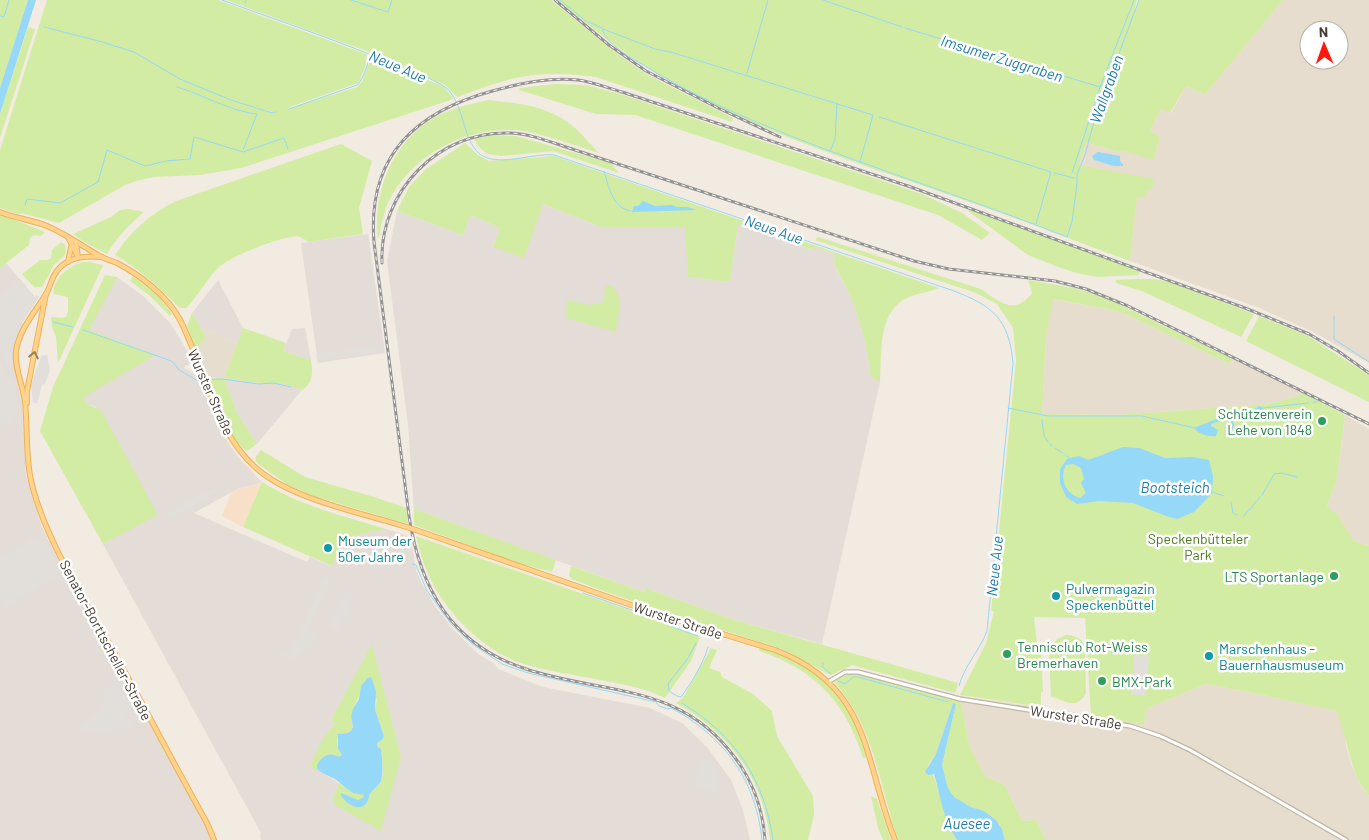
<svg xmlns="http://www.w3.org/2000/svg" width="1369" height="840" font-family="Barlow,sans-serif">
	<rect width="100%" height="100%" fill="#f2ebe1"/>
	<g fill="#e7ddce" fill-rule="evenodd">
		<path d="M1283,0h86v363l-56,-31 -56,-25 -127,-46 7,-65 10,-6h5l-73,-25 7,-22 29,8h9l30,7 6,-22 -10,-5 11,-22 10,4 15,-27 19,9zM1309,30h30v30h-30z"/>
		<polygon points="1052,299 1107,309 1125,314 1229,364 1233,359 1301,392 1299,396 1268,404 1116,415 1042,414 1046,337"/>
		<polygon points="210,331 237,344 224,378 207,379 196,350"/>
		<polygon points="1345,415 1369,429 1369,546 1354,541 1337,514 1327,506 1337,479"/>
		<polygon points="1206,684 1253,693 1337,711 1344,727 1346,746 1352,766 1362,788 1369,796 1369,840 1046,840 1036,820 1022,821 1005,785 985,776 969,745 962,705 959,701 959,696 1109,717 1144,725 1146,709"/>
	</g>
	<polygon fill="#f8dfc8" points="262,482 243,527 222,516 232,491"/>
	<g fill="#e4dcd6" fill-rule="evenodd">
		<polygon points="543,204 601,227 686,227 689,277 730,282 738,224 812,250 814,247 835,254 834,265 852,299 858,317 865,341 871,377 880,382 822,644 735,620 645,588 644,592 414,509 408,425 387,261 397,211 463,235 471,215 500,228 493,246"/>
		<polygon points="368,234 385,353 318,363 301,243"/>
		<polygon points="6,263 34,296 17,320 23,324 17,337 12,358 22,403 26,475 42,528 68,578 205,823 212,840 0,840 0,268"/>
		<path d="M117,277l26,19 28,28 22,37 -10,7 8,3 7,7 25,57 15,22 24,25 -25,7 -43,24 113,49 3,-5 21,9 13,-28 42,-9 25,8 5,33 5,12 14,24 17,22 26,26 17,10 3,5 45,18 107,21 32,15 25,24 24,33 12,30 7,30h-489l-1,-3 1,-4 -158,-289 54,-30 -61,-107 -9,-3 -4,-8 71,-40 -66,-26zM372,645l29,112 -6,18 -62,22 6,-14 -29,-17 13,-26 12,-17 -4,-3z"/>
		<polygon points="218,280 243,328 237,344 210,331 206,337 192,313"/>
		<polygon points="305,328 311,360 283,351 292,329"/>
		<polygon points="224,378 259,383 281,383 302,390 257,444 237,413"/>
	</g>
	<g fill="#d3eca4">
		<polygon points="0,0 28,0 0,88"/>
		<polygon points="47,0 218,0 366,54 367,56 365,68 358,83 290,107 288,109 357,87 362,81 372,56 444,87 454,99 241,168 200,175 154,177 140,180 125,185 59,223 21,213 18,214 0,208 0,150"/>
		<path d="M226,0h325l64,52 31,22 87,44 -1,4 -136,-45c-30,-4 -62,-5 -92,4 -16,4 -32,11 -47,16l-12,-12 -45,-20 -31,-13z"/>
		<path d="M557,0h580l-3,12 5,-12h144l-78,95 -19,-9 -16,27 -9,-4 -11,22 10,5 -6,23h-5l-25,-8h-9l-29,-8 -7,22 75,14 -2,11h-5l-1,8 -9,-1 -7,64c-49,-18 -97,-37 -146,-54 -107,-38 -218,-70 -316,-127 -40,-23 -75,-51 -111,-80z"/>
		<polygon points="28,27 35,29 0,138 0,114"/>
		<polygon points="556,84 586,85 620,94 922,194 962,213 990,233 982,240 938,215 635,115 596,114 519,90 520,88"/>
		<path d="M488,100c29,3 57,5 81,23 11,8 20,20 30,30 -23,-7 -47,-16 -70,-21 -55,-10 -117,20 -141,71 -5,12 -7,25 -10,37 -6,-49 15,-99 59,-124 16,-8 34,-12 51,-16z"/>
		<polygon points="494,135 516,136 611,163 619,173 553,151 502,156 487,154 478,146 474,139"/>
		<path d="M465,143l13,12 11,6 65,-5 385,132c-9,4 -20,5 -30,9 -32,13 -27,56 -29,85l-9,-5 -6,-36 -7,-24 -6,-18 -18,-35 1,-10 -21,-7 -1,3 -75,-26 -8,58 -42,-5 -3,-50h-84l-58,-23 -19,54 -31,-11 7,-19 -29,-13 -8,20 -66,-24 12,-24 17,-18z"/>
		<path d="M341,144l31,17 -13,47 4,26 -54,8 -11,-6c-18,1 -65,19 -79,31 -11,11 -19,25 -29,37l-4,4h-6c-21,-20 -40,-39 -65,-53 16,-24 35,-41 61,-54z"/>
		<path d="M128,209l16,3c-15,13 -27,25 -37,42l-23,-12 -11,-8 38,-17 9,-7z"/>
		<polygon points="970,209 1139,270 1139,275 1098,277 1080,274 1058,267 1028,255 968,211"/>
		<polygon points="0,214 45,232 41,236 34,235 30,238 29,245 0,268"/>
		<path d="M818,237l163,52c18,13 34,27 51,4l-4,-13 46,8 28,8 131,63 -4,5 -104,-50 -18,-5 -54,-10 -7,38 -4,77 74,1 152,-11 31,-8 2,-4 44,23 -8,64 -10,27 10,8 17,27 15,5v250c-21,-24 -20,-57 -33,-85l-83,-18 -47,-9 -60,25 -2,16 -53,-10 -6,-97 -51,-1 3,26 4,6 2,43h-2v15l-81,-12 26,-52 8,-32h-3l25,-250 -3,-33 -16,-24 -21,-11 -161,-53z"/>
		<polygon points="61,242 65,245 66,252 64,256 54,265 42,287 34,287 22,274 40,260 47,260 51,258 52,250"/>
		<path d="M83,262h7l13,3 -45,98 -2,-26 -4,-10 -1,-10 11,1 4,-1 2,-5v-15l-14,-3c-2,-16 15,-28 29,-32z"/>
		<polygon points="105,275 117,277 89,330 151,353 154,356 84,397 87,404 101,410 158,515 103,544 40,431 53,387"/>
		<polygon points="133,276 158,295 172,314 170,316 150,296 130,281"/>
		<polygon points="1132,279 1153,279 1170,282 1254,314 1241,337 1144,292 1116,283 1116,280"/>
		<path d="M610,285c15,10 8,32 6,47l-50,-14 1,-18 23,5 14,-3 1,-16z"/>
		<polygon points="192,313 206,337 196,350 187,326"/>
		<polygon points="1259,316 1308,336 1369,375 1369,402 1246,341"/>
		<path d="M243,328l43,15 -3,8 28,9c2,12 2,23 -9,30l-21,-7h-22l-35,-5 13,35 20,31 -10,7c-15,-7 -33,-56 -40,-72l17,-1z"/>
		<polygon points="261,450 305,477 374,497 406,508 408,524 310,495 288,485 257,463 255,458"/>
		<path d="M262,482c38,24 82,34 124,47l-42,9 -12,28 -89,-39z"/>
		<polygon points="414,509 556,560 552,572 521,564 414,525"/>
		<path d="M416,536l207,72 77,29 -9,24 -26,37c-21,-11 -46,-14 -70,-19 -24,-5 -50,-8 -74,-16 -37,-12 -76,-51 -92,-87 -6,-13 -10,-26 -13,-40z"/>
		<path d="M571,566l73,26 1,-4 90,32 223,63 -3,10 -103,-28 -21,10c-7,-2 -11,-6 -17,-9 -13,-6 -25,-14 -38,-19 -68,-22 -137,-41 -204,-68l-3,-3z"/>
		<path d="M1066,635c9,0 17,3 19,13l1,45c-10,19 -22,6 -35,4l-2,-51h3l5,-7z"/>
		<path d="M372,644l29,113 -20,74 -46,-26 -2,-8 6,-14 12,9 12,2 2,2 -3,3h-9l-10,-7 2,9 6,5 6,1 6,-1 4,-4 3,-9 11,-11 2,-7 -1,-22 -5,-10 6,-4 1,-3 -9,-26 2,-11 -16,-13c0,11 -6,16 -9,27 -2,5 2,11 0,16 -2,4 -6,4 -10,4l-5,6 1,9 5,7 -26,14 4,4 -11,-7 12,-26 13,-17 -4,-3z"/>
		<path d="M760,647c42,13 80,39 97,81 4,9 7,19 10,29l-4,1c-17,-55 -48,-89 -104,-107z"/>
		<path d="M711,648l6,2 -8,18 11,4 2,5 31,17 19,17 5,25 36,60 1,19 -6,25h-38c-7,-63 -40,-106 -94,-137l7,-5z"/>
		<path d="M846,674h13l100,27 3,4 7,40 16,31 20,9 17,36 14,-1 10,20h-41l-3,-11 -6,-9 -12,-9 -13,-4 -17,-10 -6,-9 -6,-23 14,-61 -3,-1 -17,51 -8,11c14,24 13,52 29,75h-59c-18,-53 -24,-115 -64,-158l7,-6z"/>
		<polygon points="871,796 877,799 891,840 883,840 878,828"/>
	</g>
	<g fill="#e2deda">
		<polygon points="20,279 34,297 36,295 39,297 22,323 23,324 15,344 13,363 7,366 0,355 0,295"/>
		<polygon points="376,345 377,352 317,361 316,354"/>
		<polygon points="47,355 50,370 45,384 42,385 37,404 33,402 31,385 41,356"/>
		<polygon points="0,362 14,384 18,396 19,407 12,420 0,428"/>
		<polygon points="215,487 219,492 169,520 166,518 164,515"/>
		<polygon points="34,538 47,544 61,574 5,608 0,597 0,557"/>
		<polygon points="324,578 330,581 308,631 318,635 315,643 293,660 274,652 276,649 289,654"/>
		<polygon points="347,588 350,589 355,597 339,630 333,630 330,624"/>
		<polygon points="1134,655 1149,656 1146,696 1131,694"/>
		<polygon points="121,680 124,682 135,706 125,712 133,726 93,733 89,730 80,732 77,726 99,711 102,705 104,691"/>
		<polygon points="701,759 711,762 719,775 715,792 695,787"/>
	</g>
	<g fill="#95d8f7" fill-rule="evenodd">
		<polygon points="28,0 36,0 0,114 0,88"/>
		<polygon points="1098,152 1120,156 1120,161 1123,164 1123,166 1114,166 1094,160 1092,156"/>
		<polygon points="643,201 655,206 672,205 677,207 688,207 696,210 632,212 634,206 638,206"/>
		<path d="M1260,406l4,3v5l-2,1 -8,-4 -19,4 -2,14 -3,4 -2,-2 3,-9v-4l-20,6v2l7,4 -2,6c-7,1 -18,-2 -22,-8l42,-17 18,-2z"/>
		<path d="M1123,447l16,1 26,10 28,-1 16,3 4,16 -1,17 -18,19 -17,7 -11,-3 -33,-13 -34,-2 -22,3 -11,-7 -6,-14v-14l7,-10 12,-3 9,4zM1073,464l8,4 3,11 -3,4 5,10 -6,5c-15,-4 -21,-20 -14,-33z"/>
		<path d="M371,677l5,14 -1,19 9,26 -1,3 -6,4 1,4 3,2c1,5 2,23 1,28 -1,7 -6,10 -11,15 -3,4 -2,7 -4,10 -7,12 -21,1 -26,-6v-3l17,7 6,-3 -1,-3c-12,2 -19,-9 -28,-15 -6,-3 -13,-5 -18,-10v-4c5,-9 12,-14 22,-8l3,-2 -4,-7v-14l9,-1 4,-2 2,-4 -2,-11 2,-7 6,-10 2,-13 7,-8z"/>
		<path d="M953,703l3,1 -14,61 6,23 6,9 17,10 13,4 12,9 6,9 3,11h-48c-14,-20 -16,-43 -23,-66l-6,1 -3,-3 11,-18z"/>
	</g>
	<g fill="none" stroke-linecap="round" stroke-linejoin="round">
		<g stroke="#95d8f7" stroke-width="1">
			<path d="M222,0c57,21 115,40 171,64 17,7 37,13 52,23 21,16 16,57 38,69 18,10 50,-3 71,-1l400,136c39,15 55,28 59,72l-26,268c-7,19 -23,35 -28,55"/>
			<polyline points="351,0 388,12 392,0"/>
			<path d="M560,0l26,21 16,7c4,16 25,27 38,35 57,36 119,61 182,85 81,30 164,57 245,89l5,-15 5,-39v-9l8,-19 10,-37 44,-118"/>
			<polyline points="823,0 902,27"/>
			<polyline points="245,3 246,0"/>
			<polyline points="0,16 4,17 9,0"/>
			<polyline points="44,27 99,41 134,52 180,79 231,100 272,113 276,112"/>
			<polyline points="905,28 1100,87"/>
			<polyline points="603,29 655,49 674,53 873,115 860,162"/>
			<polyline points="747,73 768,0"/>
			<path d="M177,87c27,8 52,24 80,27l-14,36"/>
			<path d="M289,109l68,-24c7,-7 11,-21 13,-31"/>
			<polyline points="879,117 1051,172 1036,224"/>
			<polyline points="830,151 835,140 837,103"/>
			<path d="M604,171c5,16 8,37 27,40"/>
			<polyline points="1054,173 1074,178"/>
			<polyline points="1072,173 1100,87 1134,0"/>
			<polyline points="25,205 27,199 60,203 98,182 107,150 145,166 166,161 190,159 194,137 243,152 284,138 288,149"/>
			<polyline points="1334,316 1334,339 1369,362"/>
			<polyline points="53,322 73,327"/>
			<polyline points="83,330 166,359 173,362 179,370 196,380 222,379 259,384 274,383 291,387"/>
			<polyline points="1313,402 1317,402"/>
			<polyline points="1008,408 1048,416 1142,416 1195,428"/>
			<polyline points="1263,408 1309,403"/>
			<polyline points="1042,420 1044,436 1048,442"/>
			<polyline points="1050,444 1052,446"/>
			<polyline points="1055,448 1063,453"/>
			<polyline points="1066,456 1070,458"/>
			<polyline points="1212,492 1224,496"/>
			<polyline points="1262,495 1274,474 1281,473 1297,477"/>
			<polyline points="1231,502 1233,513 1237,515"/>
			<polyline points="1243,517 1260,497"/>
			<path d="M412,564l4,1 11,26 25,34 19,18 31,21 26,9 128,29 3,4 9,3 3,-1 4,2c51,29 81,71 87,130"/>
			<polyline points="583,593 663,621 673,627 698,636"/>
			<path d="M696,643l-8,15 -20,26 1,7 8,5 4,1c11,-15 22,-33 27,-50"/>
			<polyline points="823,663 823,667 831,674"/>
			<polyline points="838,681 845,684 853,677 858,677 948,702"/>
			<path d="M682,703c53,33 82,75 91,137"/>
		</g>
		<defs>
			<polyline id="minor" points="828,682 845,672 858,672 960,699 1130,726 1160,736 1190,750 1346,840"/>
			<g id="major">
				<path d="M0,212c15,6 32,8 47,14 19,8 35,20 53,30 5,3 12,5 17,7 23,12 49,32 62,55 26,49 34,112 77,150 35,31 102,44 147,58"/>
				<polyline points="68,237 78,257"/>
				<polyline points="76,242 78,257"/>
				<path d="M102,257c-18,-2 -37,0 -47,17 -4,6 -5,14 -9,20 -11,18 -27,36 -30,57 -2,17 7,34 9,51 3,31 0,61 9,90 14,49 43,95 68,139 36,63 69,128 105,192l7,17"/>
				<polyline points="68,262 71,247"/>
				<polyline points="27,403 27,391 46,294"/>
				<path d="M416,530l241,84 118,36c97,37 88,109 120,190"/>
			</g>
		</defs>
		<use href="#minor" stroke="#c1b5a6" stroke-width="5.5"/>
		<use href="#major" stroke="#efb152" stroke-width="6"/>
		<use href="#minor" stroke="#fff" stroke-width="3"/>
		<use href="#major" stroke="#ffd38d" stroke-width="4"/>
		<defs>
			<g id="rail">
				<polyline points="555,0 609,45 646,71 718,108 780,137"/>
				<path d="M382,263c-3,-72 57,-133 129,-130 19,1 37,8 55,14l348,114 35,8 106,12 31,8 42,17 241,118"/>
				<path d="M765,840c-2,-29 -12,-58 -29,-81 -55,-77 -131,-64 -210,-90 -74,-24 -106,-80 -117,-153l-35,-274c-7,-87 42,-131 122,-152 26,-7 54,-13 82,-10 15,2 30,8 44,12l286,94 337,122 64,26 29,17 31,22"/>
			</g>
		</defs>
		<use href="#rail" stroke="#939393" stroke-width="3"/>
		<use href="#rail" stroke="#fff" stroke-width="1" stroke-dasharray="4" stroke-linecap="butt"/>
		<defs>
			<polyline id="major-bridge" points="403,526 416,530"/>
		</defs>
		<use href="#major-bridge" stroke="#efb152" stroke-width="6" stroke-linecap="butt"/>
		<use href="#major-bridge" stroke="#ffd38d" stroke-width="4"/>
	</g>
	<defs><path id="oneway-chevron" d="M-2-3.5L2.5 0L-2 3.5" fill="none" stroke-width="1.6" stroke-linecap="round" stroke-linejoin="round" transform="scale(1.25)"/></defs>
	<use stroke="#987f5a" href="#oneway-chevron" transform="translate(34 355) rotate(-78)"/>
	<g fill="#2e9e5b" stroke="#fff" stroke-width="2">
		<circle cx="1322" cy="421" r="5"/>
		<circle cx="1334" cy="576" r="5"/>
		<circle cx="1007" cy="654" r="5"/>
		<circle cx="1102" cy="681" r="5"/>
	</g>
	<g fill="#0f9aa8" stroke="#fff" stroke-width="2">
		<circle cx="328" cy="548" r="5"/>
		<circle cx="1056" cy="596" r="5"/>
		<circle cx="1209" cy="656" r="5"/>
	</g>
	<g text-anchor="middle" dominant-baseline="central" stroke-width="5" stroke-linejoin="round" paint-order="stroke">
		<g font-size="14" fill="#443b31" stroke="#fff">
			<text transform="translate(211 392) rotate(66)">Wurster Straße</text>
			<text transform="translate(678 620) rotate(18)">Wurster Straße</text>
			<text transform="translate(106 640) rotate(62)">Senator-Borttscheller-Straße</text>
			<text transform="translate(1076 717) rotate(9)">Wurster Straße</text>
		</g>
		<g font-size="14" fill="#27864d" stroke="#fff" text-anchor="end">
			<text x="1312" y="413">Schützenverein<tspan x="1312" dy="16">Lehe von 1848</tspan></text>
			<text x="1324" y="576">LTS Sportanlage</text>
			<text x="1017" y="646" text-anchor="start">Tennisclub Rot-Weiss<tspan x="1017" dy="16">Bremerhaven</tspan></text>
			<text x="1112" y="681" text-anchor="start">BMX-Park</text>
		</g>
		<g font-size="14" fill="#4b7a20" stroke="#fff">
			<text x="1198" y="538">Speckenbütteler<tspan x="1198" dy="16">Park</tspan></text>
		</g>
		<g font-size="14" fill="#0d838f" stroke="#fff" text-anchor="start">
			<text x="338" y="540">Museum der<tspan x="338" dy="16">50er Jahre</tspan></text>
			<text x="1066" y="588">Pulvermagazin<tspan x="1066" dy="16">Speckenbüttel</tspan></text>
			<text x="1219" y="648">Marschenhaus -<tspan x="1219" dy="16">Bauernhausmuseum</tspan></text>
		</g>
		<g font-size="15" font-style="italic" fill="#1f7ca8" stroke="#fff">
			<text transform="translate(1002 58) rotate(17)">Imsumer Zuggraben</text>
			<text transform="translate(398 66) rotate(23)">Neue Aue</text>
			<text transform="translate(1106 89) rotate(-70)">Wallgraben</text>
			<text transform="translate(774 229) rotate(19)">Neue Aue</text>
			<text x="1175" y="487">Bootsteich</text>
			<text transform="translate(994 566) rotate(-84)">Neue Aue</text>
			<text x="967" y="823">Auesee</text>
		</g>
	</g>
	<g transform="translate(1324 45) rotate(358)"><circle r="24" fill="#ffffff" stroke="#b4b1ad"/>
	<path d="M0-4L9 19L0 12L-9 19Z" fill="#ff180b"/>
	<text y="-8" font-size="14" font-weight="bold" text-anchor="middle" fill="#443b31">N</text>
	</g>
</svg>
